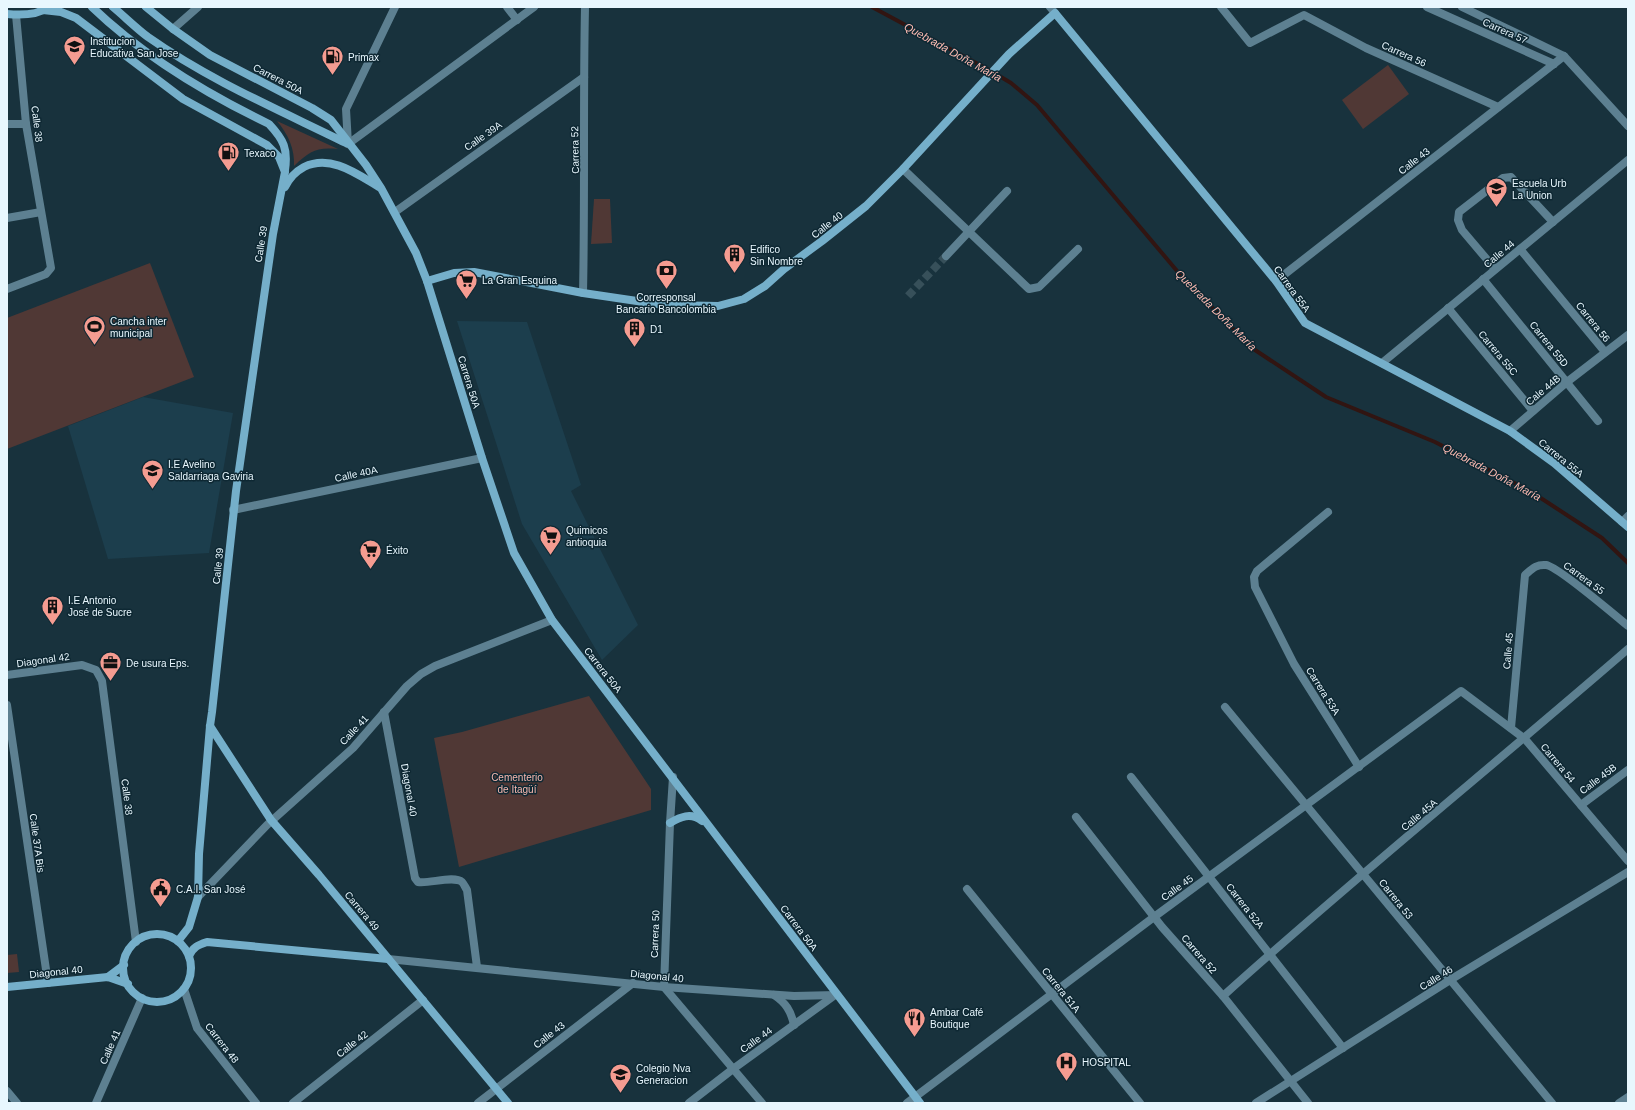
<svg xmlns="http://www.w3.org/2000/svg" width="1635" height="1110" font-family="Arial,sans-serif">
	<rect width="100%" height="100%" fill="#18323d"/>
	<g fill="#1c3e4d">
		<polygon points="457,321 527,322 581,485 571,491 638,625 602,660 522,524"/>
		<polygon points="143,397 233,413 209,553 108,559 68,426"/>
	</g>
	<g fill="#503835">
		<polygon points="1388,65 1409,94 1363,129 1342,100"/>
		<path d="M277,121l61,28c-22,-2 -28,2 -44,17 1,-17 -6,-32 -17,-45z"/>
		<polygon points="594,199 610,199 612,243 591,244"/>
		<polygon points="150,263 194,377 7,449 7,318"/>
		<polygon points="589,696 651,789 651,810 459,867 434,738 462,732"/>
		<polygon points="17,954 19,972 7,973 7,955"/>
	</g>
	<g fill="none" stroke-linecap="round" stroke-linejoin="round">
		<polyline stroke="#311512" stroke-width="4" points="872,7 991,71 1011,83 1037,105 1183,278 1252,348 1326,397 1435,442 1530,491 1602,538 1628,563"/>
		<polyline stroke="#37505a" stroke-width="8" stroke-dasharray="8 4" stroke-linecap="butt" points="908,296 946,256"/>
		<g stroke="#5d8091" stroke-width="8">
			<polyline points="507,7 517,20"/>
			<polyline points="1050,7 1055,13"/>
			<polyline points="1221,7 1250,43 1304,15 1366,48 1498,107"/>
			<polyline points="1427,7 1554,64"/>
			<polyline points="1462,7 1564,56 1628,126"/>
			<polyline points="173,29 198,7"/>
			<polyline points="7,124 26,124"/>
			<polyline points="348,144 534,7"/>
			<polyline points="348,144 346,109 395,7"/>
			<polyline points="903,169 1029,289 1039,287 1078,249"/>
			<polyline points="395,212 584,77"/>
			<polyline points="7,218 41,212"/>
			<polyline points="1520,249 1605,352"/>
			<polyline points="946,256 1007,191"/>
			<polyline points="1495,269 1462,230 1458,220 1459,212 1503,178 1511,177 1553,222"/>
			<polyline points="1483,279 1598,421"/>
			<polyline points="1276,281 1564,56"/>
			<polyline points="7,289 46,274 51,268 26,124 16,15"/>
			<path d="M583,293c2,-95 0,-191 2,-286"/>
			<polyline points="1448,308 1533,411"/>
			<polyline points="1382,363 1628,160"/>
			<polyline points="1510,431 1567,382 1628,335"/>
			<polyline points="233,510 482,458"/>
			<polyline points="1328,512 1257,571 1254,577 1255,587 1294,664 1359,767"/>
			<polyline points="1622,522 1628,516"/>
			<polyline points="7,675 82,665 96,670 102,681 136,942"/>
			<polyline points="7,705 48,983"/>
			<polyline points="1225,707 1552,1103"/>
			<path d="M384,712l31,166 3,4c11,2 36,-7 44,0 2,2 3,5 5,8l10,77"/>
			<path d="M1511,728l14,-153c7,-6 11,-11 21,-10 11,1 70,51 82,61"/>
			<polyline points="673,777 670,823 664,987 762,1103"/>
			<polyline points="1131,777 1343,1048"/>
			<polyline points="1581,805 1628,770"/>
			<polyline points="1076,817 1162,927 1223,996 1308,1103"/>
			<polyline points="967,889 1140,1103"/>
			<polyline points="198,897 267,825 353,748 407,686 421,674 435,666 552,620"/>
			<polyline points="388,959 664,987 794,996 836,995"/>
			<polyline points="184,989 197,1028 256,1103"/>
			<path d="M774,995c12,8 17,16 20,30"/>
			<path d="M1223,996c132,-119 271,-231 405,-347"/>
			<polyline points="7,1091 17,1103"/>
			<polyline points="96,1103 142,998"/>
			<polyline points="293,1103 423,1000"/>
			<polyline points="478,1103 633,983"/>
			<polyline points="689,1103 733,1069 835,995"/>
			<polyline points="907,1103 1154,917 1461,691 1525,739 1628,861"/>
			<polyline points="1256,1103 1450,980 1628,872"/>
			<polyline points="1619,1103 1628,1097"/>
		</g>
		<g stroke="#75afca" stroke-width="8">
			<path d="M92,7c51,49 113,86 177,117 15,16 19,25 16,46"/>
			<path d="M113,7c12,10 23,21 35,30 61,43 131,73 198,106"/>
			<polyline points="146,7 173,29 210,55 312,108 331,120 366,165 381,188 416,253 427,281 482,458 514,553 552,620 920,1103"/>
			<polyline points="43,10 61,12 76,18 183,99 267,145 279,157 285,172 273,234 236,491 212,712 210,726 199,854 198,897 189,927 178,941"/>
			<path d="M7,14c11,1 30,1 40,-6"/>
			<path d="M285,187c5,-10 10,-15 19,-20 27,-13 53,7 75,20"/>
			<polyline points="427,281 454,273 474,272 583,293 664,305 718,306 744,299 765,286 784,269 822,241 866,206 903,169 1009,54 1055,13 1276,281 1305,323 1510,431 1554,463 1628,527"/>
			<polyline points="210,726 271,820 319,875 508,1103"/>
			<path d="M670,823c10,-6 21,-11 32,-2"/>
			<circle cx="157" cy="968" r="34"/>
			<path d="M189,956c4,-9 9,-11 18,-14l181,17"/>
			<polyline points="108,977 124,965"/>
			<polyline points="7,987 108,977 128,984"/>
		</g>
	</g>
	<defs>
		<symbol id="school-pin" viewBox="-11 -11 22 30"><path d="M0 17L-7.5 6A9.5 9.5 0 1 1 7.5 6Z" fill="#f59c91" stroke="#0e2833"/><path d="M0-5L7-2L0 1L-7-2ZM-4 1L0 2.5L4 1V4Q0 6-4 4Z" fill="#111"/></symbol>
		<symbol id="fuel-pin" viewBox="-11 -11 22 30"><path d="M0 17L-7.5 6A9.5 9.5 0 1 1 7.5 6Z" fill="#f59c91" stroke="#0e2833"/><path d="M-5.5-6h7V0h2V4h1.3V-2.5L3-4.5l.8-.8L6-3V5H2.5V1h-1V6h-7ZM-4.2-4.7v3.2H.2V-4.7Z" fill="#111"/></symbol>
		<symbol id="building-pin" viewBox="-11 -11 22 30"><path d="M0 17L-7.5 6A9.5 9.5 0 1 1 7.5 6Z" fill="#f59c91" stroke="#0e2833"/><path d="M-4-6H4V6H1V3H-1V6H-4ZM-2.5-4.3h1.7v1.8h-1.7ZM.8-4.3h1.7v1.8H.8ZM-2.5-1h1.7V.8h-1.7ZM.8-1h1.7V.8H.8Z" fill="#111"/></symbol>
		<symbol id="bank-pin" viewBox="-11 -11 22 30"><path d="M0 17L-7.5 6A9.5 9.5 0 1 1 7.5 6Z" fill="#f59c91" stroke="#0e2833"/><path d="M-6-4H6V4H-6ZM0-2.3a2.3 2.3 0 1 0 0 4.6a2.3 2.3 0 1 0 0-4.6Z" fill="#111"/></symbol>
		<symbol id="supermarket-pin" viewBox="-11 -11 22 30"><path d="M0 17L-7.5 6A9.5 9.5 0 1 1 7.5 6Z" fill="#f59c91" stroke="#0e2833"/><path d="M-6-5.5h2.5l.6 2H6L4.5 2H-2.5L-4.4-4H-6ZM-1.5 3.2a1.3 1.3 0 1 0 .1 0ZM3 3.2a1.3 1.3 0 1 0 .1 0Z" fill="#111"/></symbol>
		<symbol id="stadium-pin" viewBox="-11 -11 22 30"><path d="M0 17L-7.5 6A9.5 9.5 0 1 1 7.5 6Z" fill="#f59c91" stroke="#0e2833"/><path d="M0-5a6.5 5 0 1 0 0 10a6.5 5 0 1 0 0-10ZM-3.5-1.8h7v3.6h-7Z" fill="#111"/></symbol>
		<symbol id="office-pin" viewBox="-11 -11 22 30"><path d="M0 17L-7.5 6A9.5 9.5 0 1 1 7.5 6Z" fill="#f59c91" stroke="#0e2833"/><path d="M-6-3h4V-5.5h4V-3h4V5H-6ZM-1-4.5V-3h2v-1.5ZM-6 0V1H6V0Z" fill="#111"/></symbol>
		<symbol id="civic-pin" viewBox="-11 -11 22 30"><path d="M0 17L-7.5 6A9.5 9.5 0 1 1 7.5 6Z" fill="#f59c91" stroke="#0e2833"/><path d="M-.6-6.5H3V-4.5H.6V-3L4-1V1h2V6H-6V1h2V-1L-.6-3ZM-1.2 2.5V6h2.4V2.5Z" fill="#111"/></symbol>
		<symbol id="restaurant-pin" viewBox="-11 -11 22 30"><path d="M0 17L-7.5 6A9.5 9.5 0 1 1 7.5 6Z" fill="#f59c91" stroke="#0e2833"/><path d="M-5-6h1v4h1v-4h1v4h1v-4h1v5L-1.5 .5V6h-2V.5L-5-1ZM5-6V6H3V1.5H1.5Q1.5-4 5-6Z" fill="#111"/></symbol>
		<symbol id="hospital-pin" viewBox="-11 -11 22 30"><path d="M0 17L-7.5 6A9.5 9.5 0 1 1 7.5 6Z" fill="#f59c91" stroke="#0e2833"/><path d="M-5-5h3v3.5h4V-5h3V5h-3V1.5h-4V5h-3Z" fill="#111"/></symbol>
	</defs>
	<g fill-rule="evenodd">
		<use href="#school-pin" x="62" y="34" width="25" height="34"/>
		<use href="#fuel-pin" x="320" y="44" width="25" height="34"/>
		<use href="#fuel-pin" x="216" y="140" width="25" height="34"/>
		<use href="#school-pin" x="1484" y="176" width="25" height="34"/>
		<use href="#building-pin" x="722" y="242" width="25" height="34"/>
		<use href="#bank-pin" x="654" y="258" width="25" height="34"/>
		<use href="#supermarket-pin" x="454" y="268" width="25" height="34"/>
		<use href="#stadium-pin" x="82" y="314" width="25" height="34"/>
		<use href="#building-pin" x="622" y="316" width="25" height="34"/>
		<use href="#school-pin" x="140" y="458" width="25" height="34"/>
		<use href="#supermarket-pin" x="538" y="524" width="25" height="34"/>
		<use href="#supermarket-pin" x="358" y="538" width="25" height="34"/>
		<use href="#building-pin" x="40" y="594" width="25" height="34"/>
		<use href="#office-pin" x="98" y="650" width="25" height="34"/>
		<use href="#civic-pin" x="148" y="876" width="25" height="34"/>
		<use href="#restaurant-pin" x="902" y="1006" width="25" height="34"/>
		<use href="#hospital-pin" x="1054" y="1050" width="25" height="34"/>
		<use href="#school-pin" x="608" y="1062" width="25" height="34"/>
	</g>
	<g text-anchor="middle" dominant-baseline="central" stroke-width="3" stroke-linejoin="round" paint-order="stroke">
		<g font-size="10" fill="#e8f7fe" stroke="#0e2833">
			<text transform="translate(1505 31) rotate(24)">Carrera 57</text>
			<text transform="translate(1404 54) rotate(24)">Carrera 56</text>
			<text transform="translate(278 79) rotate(27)">Carrera 50A</text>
			<text transform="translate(37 124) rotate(83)">Calle 38</text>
			<text transform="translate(483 136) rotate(-35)">Calle 39A</text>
			<text transform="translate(575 150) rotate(-91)">Carrera 52</text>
			<text transform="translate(1414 161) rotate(-38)">Calle 43</text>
			<text transform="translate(827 225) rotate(-38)">Calle 40</text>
			<text transform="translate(261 244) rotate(-81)">Calle 39</text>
			<text transform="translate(1499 254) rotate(-40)">Calle 44</text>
			<text transform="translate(1292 289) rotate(54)">Carrera 55A</text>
			<text transform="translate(1593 322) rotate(51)">Carrera 56</text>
			<text transform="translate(1549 344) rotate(51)">Carrera 55D</text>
			<text transform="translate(1498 353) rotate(50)">Carrera 55C</text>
			<text transform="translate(469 382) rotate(73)">Carrera 50A</text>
			<text transform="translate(1543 390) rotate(-40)">Cale 44B</text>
			<text transform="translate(1561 458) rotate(39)">Carrera 55A</text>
			<text transform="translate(356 474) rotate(-12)">Calle 40A</text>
			<text transform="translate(218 566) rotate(-84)">Calle 39</text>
			<text transform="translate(1584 578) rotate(36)">Carrera 55</text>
			<text transform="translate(1508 651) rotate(-85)">Calle 45</text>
			<text transform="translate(43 660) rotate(-8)">Diagonal 42</text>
			<text transform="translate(603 670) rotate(52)">Carrera 50A</text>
			<text transform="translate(1323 691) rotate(58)">Carrera 53A</text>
			<text transform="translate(354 730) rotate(-47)">Calle 41</text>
			<text transform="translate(1558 763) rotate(50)">Carrera 54</text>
			<text transform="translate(1598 779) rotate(-37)">Calle 45B</text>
			<text transform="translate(409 790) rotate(80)">Diagonal 40</text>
			<text transform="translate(127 797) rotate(83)">Calle 38</text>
			<text transform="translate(1419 815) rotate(-40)">Calle 45A</text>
			<text transform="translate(37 843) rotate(82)">Calle 37A Bis</text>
			<text transform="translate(1177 888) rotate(-36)">Calle 45</text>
			<text transform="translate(1396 899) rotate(51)">Carrera 53</text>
			<text transform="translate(1245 906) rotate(52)">Carrera 52A</text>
			<text transform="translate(362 911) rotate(50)">Carrera 49</text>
			<text transform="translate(799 928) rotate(53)">Carrera 50A</text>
			<text transform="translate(655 934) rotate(-88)">Carrera 50</text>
			<text transform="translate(1199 954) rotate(49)">Carrera 52</text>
			<text transform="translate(56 972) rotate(-6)">Diagonal 40</text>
			<text transform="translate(657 976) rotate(6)">Diagonal 40</text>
			<text transform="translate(1436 978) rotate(-32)">Calle 46</text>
			<text transform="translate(1061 990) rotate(51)">Carrera 51A</text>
			<text transform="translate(549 1035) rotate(-38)">Calle 43</text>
			<text transform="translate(756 1040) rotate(-36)">Calle 44</text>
			<text transform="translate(222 1043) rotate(52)">Carrera 48</text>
			<text transform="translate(352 1044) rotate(-38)">Calle 42</text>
			<text transform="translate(110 1047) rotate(-66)">Calle 41</text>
		</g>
		<g font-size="10" fill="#e8f7fe" stroke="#0e2833" text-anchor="start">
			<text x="90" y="41">Institucion<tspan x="90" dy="12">Educativa San Jose</tspan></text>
			<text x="348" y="57">Primax</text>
			<text x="244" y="153">Texaco</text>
			<text x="1512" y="183">Escuela Urb<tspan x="1512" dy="12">La Union</tspan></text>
			<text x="750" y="249">Edifico<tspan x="750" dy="12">Sin Nombre</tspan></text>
			<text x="482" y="280">La Gran Esquina</text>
			<text x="666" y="297" text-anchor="middle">Corresponsal<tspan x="666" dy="12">Bancario Bancolombia</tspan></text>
			<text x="110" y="321">Cancha inter<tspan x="110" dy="12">municipal</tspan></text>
			<text x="650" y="329">D1</text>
			<text x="168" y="464">I.E Avelino<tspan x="168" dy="12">Saldarriaga Gaviria</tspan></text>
			<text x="566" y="530">Quimicos<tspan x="566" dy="12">antioquia</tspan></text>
			<text x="386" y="550">Éxito</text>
			<text x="68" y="600">I.E Antonio<tspan x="68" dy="12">José de Sucre</tspan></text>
			<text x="126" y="663">De usura Eps.</text>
			<text x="176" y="889">C.A.I. San José</text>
			<text x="930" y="1012">Ambar Café<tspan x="930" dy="12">Boutique</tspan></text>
			<text x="1082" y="1062">HOSPITAL</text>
			<text x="636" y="1068">Colegio Nva<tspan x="636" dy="12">Generacion</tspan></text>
		</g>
		<g font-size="10" fill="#f8b8af" stroke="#0e2833">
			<text x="517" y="777">Cementerio<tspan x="517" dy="12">de Itagüí</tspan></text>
		</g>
		<g font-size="11" font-style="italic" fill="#fcbbb2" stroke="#0e2833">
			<text transform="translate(953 52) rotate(29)">Quebrada Doña María</text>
			<text transform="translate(1216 310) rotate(45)">Quebrada Doña María</text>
			<text transform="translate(1492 472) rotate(28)">Quebrada Doña María</text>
		</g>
	</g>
	<rect width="1635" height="1110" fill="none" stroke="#e8f7fe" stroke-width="16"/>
</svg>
